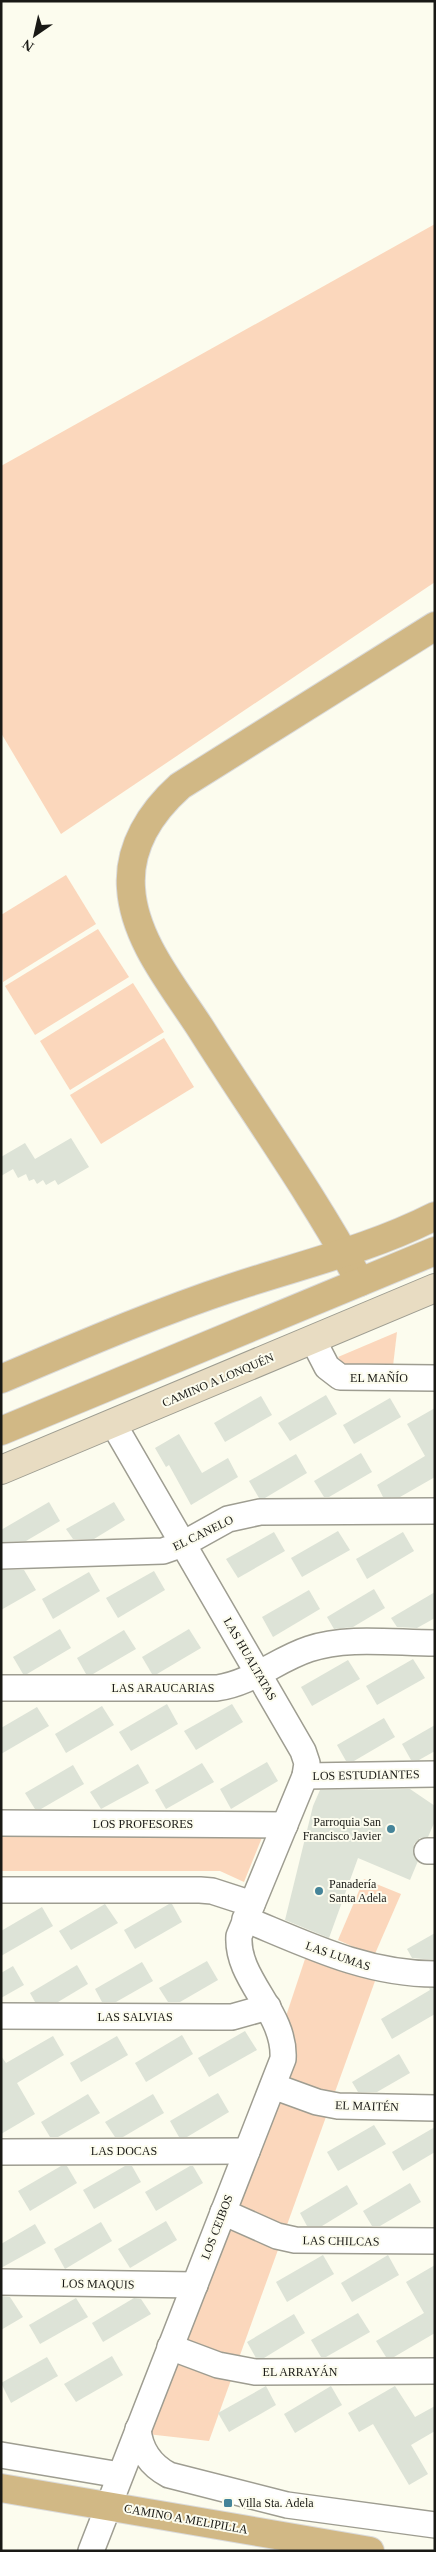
<svg xmlns="http://www.w3.org/2000/svg" width="436" height="2552" font-family="Georgia,serif">
	<rect width="100%" height="100%" fill="#fcfcee"/>
	<g fill="#fbd7bc">
		<polygon points="435,224 435,582 61,834 1,733 1,466"/>
		<polygon points="66,875 96,924 3,982 1,915"/>
		<polygon points="98,929 129,977 35,1035 5,986"/>
		<polygon points="133,983 164,1032 70,1090 40,1041"/>
		<polygon points="164,1038 194,1087 101,1144 70,1095"/>
		<polygon points="397,1332 393,1366 348,1370 338,1357"/>
		<polygon points="1,1829 263,1835 244,1882 220,1871 1,1871"/>
		<polygon points="364,1879 401,1894 374,1956 338,1940"/>
		<polygon points="310,1944 379,1970 209,2441 147,2434"/>
	</g>
	<g fill="#dde3d7">
		<polygon points="71,1138 89,1167 58,1185 55,1180 46,1185 43,1180 37,1184 34,1179 29,1181 26,1174 18,1178 13,1169 1,1176 1,1157 25,1143 35,1159"/>
		<polygon points="326,1395 337,1414 290,1441 278,1423"/>
		<polygon points="261,1396 272,1415 225,1442 214,1423"/>
		<polygon points="390,1398 401,1417 354,1444 343,1425"/>
		<polygon points="435,1408 435,1477 400,1497 383,1497 377,1485 425,1456 407,1424"/>
		<polygon points="179,1434 202,1473 228,1458 238,1477 191,1505 169,1465 166,1467 155,1448"/>
		<polygon points="361,1453 372,1472 329,1497 324,1497 314,1481"/>
		<polygon points="296,1454 307,1473 265,1498 259,1498 249,1481"/>
		<polygon points="49,1502 60,1521 26,1541 1,1542 1,1530"/>
		<polygon points="114,1502 125,1520 94,1539 73,1539 66,1529"/>
		<polygon points="338,1531 350,1550 302,1577 291,1558"/>
		<polygon points="274,1532 285,1551 238,1578 226,1559"/>
		<polygon points="403,1532 414,1551 367,1579 356,1559"/>
		<polygon points="1,1570 24,1570 36,1590 1,1610"/>
		<polygon points="154,1571 165,1590 118,1618 106,1598"/>
		<polygon points="89,1572 100,1591 53,1619 42,1599"/>
		<polygon points="374,1589 385,1608 353,1627 334,1629 327,1617"/>
		<polygon points="309,1590 320,1609 273,1637 262,1617"/>
		<polygon points="435,1592 435,1618 417,1628 397,1627 391,1618"/>
		<polygon points="60,1629 71,1648 27,1674 23,1674 13,1657"/>
		<polygon points="189,1629 201,1648 157,1674 152,1674 142,1657"/>
		<polygon points="124,1630 136,1649 93,1674 86,1674 77,1658"/>
		<polygon points="413,1659 425,1678 377,1705 366,1686"/>
		<polygon points="348,1660 360,1679 312,1706 301,1687"/>
		<polygon points="167,1704 178,1724 131,1751 119,1732"/>
		<polygon points="232,1704 243,1722 196,1750 184,1731"/>
		<polygon points="102,1706 114,1725 66,1753 55,1734"/>
		<polygon points="37,1707 49,1726 1,1754 1,1728"/>
		<polygon points="384,1718 395,1737 354,1761 346,1761 337,1745"/>
		<polygon points="435,1725 435,1751 419,1760 411,1760 402,1744"/>
		<polygon points="267,1762 278,1781 231,1809 220,1789"/>
		<polygon points="202,1763 214,1782 166,1809 155,1790"/>
		<polygon points="138,1764 149,1783 101,1809 90,1792"/>
		<polygon points="73,1765 84,1784 41,1809 35,1809 25,1793"/>
		<polygon points="410,1789 435,1806 435,1821 428,1837 420,1838 414,1844 413,1851 418,1861 410,1880 358,1858 329,1938 285,1920 313,1806 320,1790"/>
		<polygon points="105,1904 118,1923 71,1950 59,1931"/>
		<polygon points="169,1904 172,1904 182,1922 135,1949 124,1930"/>
		<polygon points="42,1907 53,1926 1,1956 1,1931"/>
		<polygon points="435,1933 435,1960 412,1958 407,1949"/>
		<polygon points="207,1961 218,1980 180,2002 168,2002 159,1988"/>
		<polygon points="142,1962 153,1981 116,2002 102,2002 95,1989"/>
		<polygon points="77,1965 88,1984 58,2002 35,2002 30,1993"/>
		<polygon points="13,1966 24,1985 1,1998 1,1973"/>
		<polygon points="429,1988 435,1988 435,2014 392,2039 381,2019 430,1990"/>
		<polygon points="245,2031 257,2050 209,2077 198,2058"/>
		<polygon points="182,2035 193,2054 146,2082 135,2063"/>
		<polygon points="53,2036 64,2055 17,2083 35,2114 1,2134 1,2056 6,2063"/>
		<polygon points="117,2036 128,2055 81,2082 70,2063"/>
		<polygon points="399,2054 410,2073 377,2092 358,2092 352,2082"/>
		<polygon points="218,2093 229,2112 187,2137 179,2137 170,2121"/>
		<polygon points="88,2094 100,2113 58,2137 50,2137 41,2122"/>
		<polygon points="153,2094 164,2113 123,2137 115,2137 105,2122"/>
		<polygon points="374,2125 386,2144 338,2171 327,2152"/>
		<polygon points="435,2127 435,2152 403,2171 392,2152"/>
		<polygon points="61,2166 67,2166 77,2183 30,2211 18,2191"/>
		<polygon points="125,2166 132,2166 141,2182 94,2209 83,2190"/>
		<polygon points="190,2166 193,2166 203,2183 156,2211 145,2192"/>
		<polygon points="410,2183 421,2202 380,2226 372,2226 363,2211"/>
		<polygon points="347,2185 358,2204 322,2226 307,2226 300,2213"/>
		<polygon points="166,2221 177,2240 130,2268 118,2249"/>
		<polygon points="101,2222 112,2241 65,2269 54,2249"/>
		<polygon points="35,2224 46,2243 1,2268 1,2244"/>
		<polygon points="323,2255 334,2274 287,2302 276,2282"/>
		<polygon points="388,2255 399,2275 352,2302 341,2283"/>
		<polygon points="435,2265 435,2333 394,2357 386,2357 376,2341 424,2313 406,2282"/>
		<polygon points="1,2296 10,2297 23,2317 1,2330"/>
		<polygon points="76,2298 88,2317 40,2344 29,2325"/>
		<polygon points="134,2298 141,2299 151,2314 103,2342 92,2323"/>
		<polygon points="358,2313 370,2332 326,2357 321,2357 311,2340"/>
		<polygon points="294,2314 305,2333 264,2358 256,2358 247,2342"/>
		<polygon points="112,2356 123,2375 76,2402 64,2384"/>
		<polygon points="47,2357 58,2376 11,2403 1,2383"/>
		<polygon points="266,2386 276,2405 229,2432 218,2413"/>
		<polygon points="331,2386 342,2405 295,2433 284,2414"/>
		<polygon points="395,2386 415,2417 435,2406 435,2431 411,2445 428,2474 409,2485 373,2424 359,2432 348,2413"/>
	</g>
	<g fill="none" stroke-linecap="round" stroke-linejoin="round">
		<defs>
			<g id="street">
				<polyline points="313,1340 327,1367 340,1377 435,1378"/>
				<polyline points="1,1556 163,1551 183,1544 228,1519 260,1512 435,1511"/>
				<path d="M1,1688h216c35,-5 59,-28 92,-39 38,-13 85,-6 126,-6"/>
				<polyline points="305,1776 435,1774"/>
				<polyline points="1,1823 285,1825"/>
				<polyline points="427,1851 435,1851"/>
				<polyline points="1,1890 200,1890 212,1891 252,1904"/>
				<path d="M245,1919c63,26 121,55 190,55"/>
				<polyline points="1,2016 218,2017 232,2017 268,2007"/>
				<polyline points="273,2086 317,2102 338,2106 435,2108"/>
				<polyline points="1,2152 247,2151"/>
				<polyline points="223,2212 277,2236 295,2240 435,2241"/>
				<polyline points="1,2282 195,2285"/>
				<polyline points="170,2347 218,2365 255,2372 435,2371"/>
				<path d="M138,2429c2,21 12,36 31,46l118,30 148,20"/>
				<polyline points="1,2455 120,2475"/>
				<path d="M91,2551l192,-492c3,-47 -47,-79 -44,-123l66,-160 2,-13 -4,-12 -189,-326"/>
			</g>
			<polyline id="secondary" points="1,1470 435,1288"/>
			<g id="primary">
				<path d="M360,1282c-47,-87 -106,-169 -159,-253 -27,-42 -67,-89 -70,-141 -3,-41 20,-76 49,-102l255,-160"/>
				<path d="M1,1379c76,-32 152,-65 230,-91 69,-23 139,-39 204,-72"/>
				<polyline points="1,1431 435,1251"/>
				<polyline points="1,2488 370,2551"/>
			</g>
		</defs>
		<use href="#street" stroke="#9e9d91" stroke-width="28"/>
		<use href="#secondary" stroke="#9e9d91" stroke-width="30"/>
		<use href="#primary" stroke="#dadada" stroke-width="30"/>
		<use href="#street" stroke="#fff" stroke-width="25"/>
		<use href="#secondary" stroke="#e8dcc2" stroke-width="28"/>
		<use href="#primary" stroke="#d1b885" stroke-width="28"/>
	</g>
	<g fill="#458499" stroke="#fcfcee" stroke-width="2">
		<circle cx="391" cy="1829" r="5"/>
		<circle cx="319" cy="1891" r="5"/>
		<rect x="223" y="2498" width="10" height="10" rx="2.5"/>
	</g>
	<g text-anchor="middle" dominant-baseline="central" stroke-width="4" stroke-linejoin="round" paint-order="stroke">
		<g font-size="12" fill="#191915" stroke="#fcfcee">
			<text x="379" y="1378">EL MAÑÍO</text>
			<text transform="translate(218 1380) rotate(-23)">CAMINO A LONQUÉN</text>
			<text transform="translate(203 1533) rotate(-26)">EL CANELO</text>
			<text transform="translate(250 1659) rotate(60)">LAS HUALTATAS</text>
			<text x="163" y="1688">LAS ARAUCARIAS</text>
			<text transform="translate(366 1775) rotate(-1)">LOS ESTUDIANTES</text>
			<text x="143" y="1824">LOS PROFESORES</text>
			<text transform="translate(338 1956) rotate(19)">LAS LUMAS</text>
			<text x="135" y="2017">LAS SALVIAS</text>
			<text transform="translate(367 2106) rotate(2)">EL MAITÉN</text>
			<text x="124" y="2151">LAS DOCAS</text>
			<text transform="translate(217 2227) rotate(-69)">LOS CEIBOS</text>
			<text transform="translate(341 2241) rotate(1)">LAS CHILCAS</text>
			<text transform="translate(98 2284) rotate(1)">LOS MAQUIS</text>
			<text x="300" y="2372">EL ARRAYÁN</text>
			<text transform="translate(186 2519) rotate(10)">CAMINO A MELIPILLA</text>
		</g>
		<g font-size="12" fill="#191915" stroke="#fcfcee" text-anchor="start">
			<text x="381" y="1822" text-anchor="end">Parroquia San<tspan x="381" dy="14">Francisco Javier</tspan></text>
			<text x="329" y="1884">Panadería<tspan x="329" dy="14">Santa Adela</tspan></text>
			<text x="238" y="2503">Villa Sta. Adela</text>
		</g>
	</g>
	<rect width="436" height="2552" fill="none" stroke="#191915" stroke-width="5"/>
	<g transform="translate(35 35) rotate(214)" stroke="#fcfcee" stroke-width="4" paint-order="stroke">
	<path d="M0-4L9 19L0 12L-9 19Z" fill="#191915"/>
	<text y="-8" font-size="14" font-weight="bold" text-anchor="middle" fill="#191915">N</text>
	</g>
</svg>
